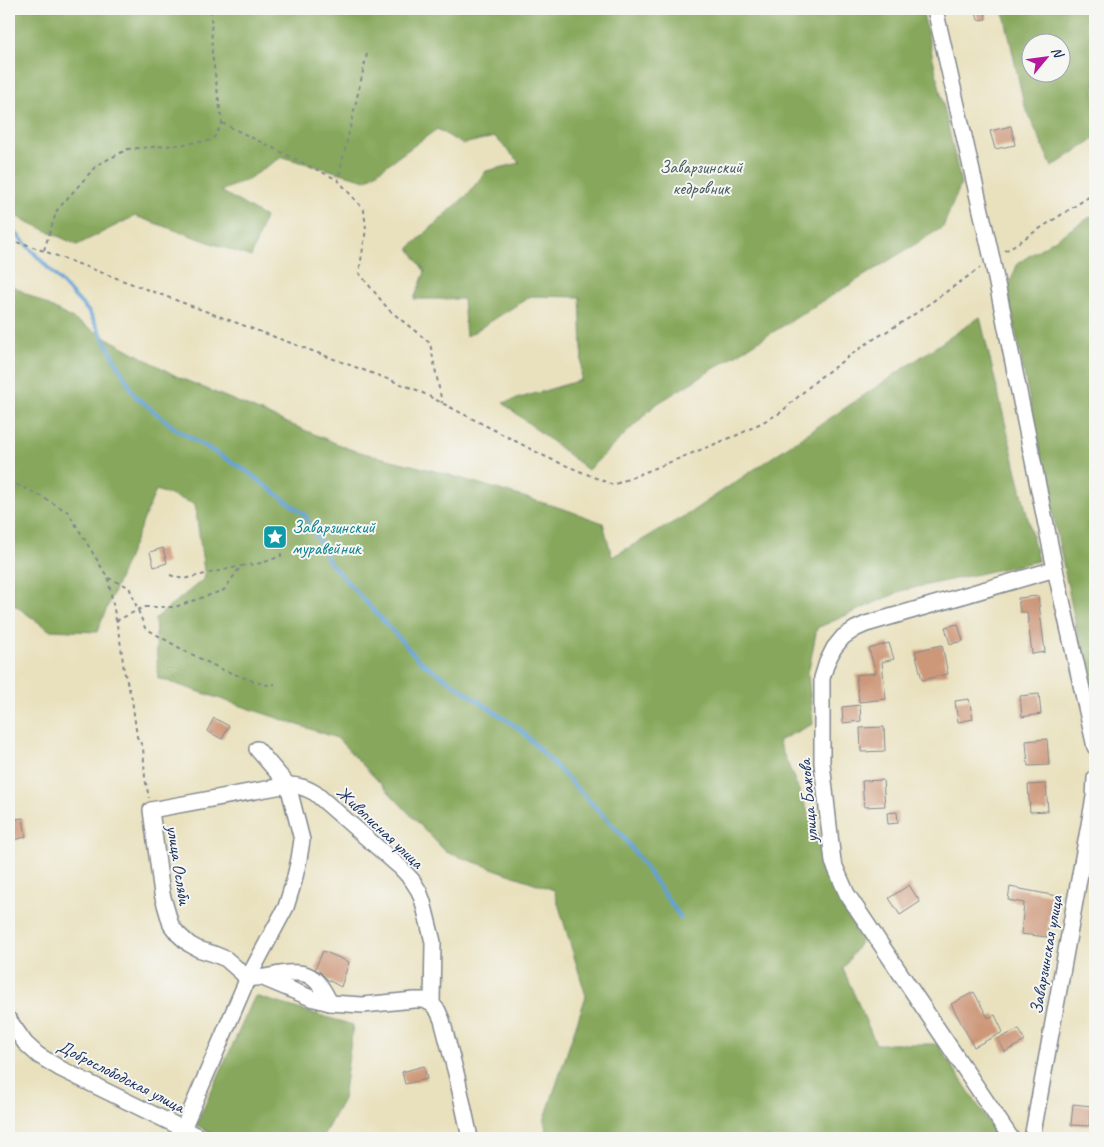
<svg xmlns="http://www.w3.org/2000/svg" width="1104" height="1147" font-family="Caveat,sans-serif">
	<rect width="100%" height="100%" fill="#f6f6f2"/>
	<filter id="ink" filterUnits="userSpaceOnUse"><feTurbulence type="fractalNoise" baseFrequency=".02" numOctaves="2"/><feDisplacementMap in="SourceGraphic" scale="10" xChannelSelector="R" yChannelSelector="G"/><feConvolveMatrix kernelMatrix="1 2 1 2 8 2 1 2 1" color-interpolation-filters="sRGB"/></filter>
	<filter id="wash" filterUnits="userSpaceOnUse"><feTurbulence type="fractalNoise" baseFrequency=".0096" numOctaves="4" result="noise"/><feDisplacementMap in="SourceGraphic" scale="20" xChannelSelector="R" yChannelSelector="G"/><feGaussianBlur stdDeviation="1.12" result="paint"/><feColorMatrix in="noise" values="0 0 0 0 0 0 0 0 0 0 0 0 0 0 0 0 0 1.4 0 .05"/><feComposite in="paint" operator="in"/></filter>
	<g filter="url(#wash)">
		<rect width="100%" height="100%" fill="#e9e1be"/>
		<g fill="#87a85c" stroke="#516c5d" fill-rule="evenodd">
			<polygon points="9,9 922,9 961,184 943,227 655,405 588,470 503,403 581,380 582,349 580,297 531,296 466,337 463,299 414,299 425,272 409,248 467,195 486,171 520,163 495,137 462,144 437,129 366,180 282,157 248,179 221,191 265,217 251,257 135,216 77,245 9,213"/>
			<path d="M1003,9h92v129l-43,29 -28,-63zM1032,42h30v30h-30z"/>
			<polygon points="1095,214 1095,719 1007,290 1018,263"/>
			<polygon points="9,284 178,377 352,450 443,473 567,510 603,523 612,557 688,514 980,317 1038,561 904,590 817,628 808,674 813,724 778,741 862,939 843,969 876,1044 938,1044 999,1138 549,1138 544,1121 586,996 554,890 446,852 337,738 158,678 155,619 205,578 195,504 156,490 97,632 49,630 9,601"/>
			<polygon points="255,996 353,1025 343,1099 322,1138 222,1138 196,1125"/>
		</g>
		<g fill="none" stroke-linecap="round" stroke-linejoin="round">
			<polyline stroke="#62a2d5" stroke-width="4" points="9,226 89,312 135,396 176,429 245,470 305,515 330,563 420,661 520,729 622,835 681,918"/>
		</g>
		<g id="blocks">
			<g fill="#cd987a">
				<polygon points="975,9 985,9 986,19 978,20"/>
				<polygon points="1011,126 1015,145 995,149 990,131"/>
				<polygon points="163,548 167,563 154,567 150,552"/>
				<polygon points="1038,596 1045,652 1032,654 1027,612 1020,612 1018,598"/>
				<polygon points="958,624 963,641 950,644 945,627"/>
				<polygon points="889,643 894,659 882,662 886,699 859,702 856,675 876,673 869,649"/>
				<polygon points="942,645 948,674 922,680 915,651"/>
				<polygon points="1039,694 1041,714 1022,717 1020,696"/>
				<polygon points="969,699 973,719 958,722 955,701"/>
				<polygon points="860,705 861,721 843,723 842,707"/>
				<polygon points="214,718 229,726 222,739 207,731"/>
				<polygon points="884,727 885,751 861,752 860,728"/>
				<polygon points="1047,739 1049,765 1028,766 1026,741"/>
				<polygon points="883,780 885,806 864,807 862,781"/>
				<polygon points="1046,784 1048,811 1030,812 1028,785"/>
				<polygon points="897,812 898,823 888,824 887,813"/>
				<polygon points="23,818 26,837 9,841 9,820"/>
				<polygon points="909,885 920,902 900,915 889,898"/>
				<polygon points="1010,887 1057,896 1054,909 1050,908 1047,937 1021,934 1024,903 1008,900"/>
				<polygon points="323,951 349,962 341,987 328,980 320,972 315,969"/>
				<polygon points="974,992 988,1018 995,1015 1003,1032 974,1047 951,1004"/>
				<polygon points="1019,1029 1025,1041 1005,1052 998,1039"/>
				<polygon points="424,1066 427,1079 405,1084 402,1072"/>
				<polygon points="1073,1104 1091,1106 1089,1126 1071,1125"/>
			</g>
		</g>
	</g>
	<g filter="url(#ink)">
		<use href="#blocks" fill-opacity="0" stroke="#82888e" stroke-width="1"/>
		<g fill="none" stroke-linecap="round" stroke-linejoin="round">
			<defs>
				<g id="minor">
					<polyline points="935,9 992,259 1055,569 1095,747"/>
					<polyline points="263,978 311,998 330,1003 363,1005 414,1000 424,1000 432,1004 438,1011 442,1020 457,1077 470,1138"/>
					<path d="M330,1003c-15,-32 -26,-34 -60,-27 -8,2 -16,1 -23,4l-5,-7 -16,-14 -12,-5 -16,-5 -9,-5 -11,-10 -7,-9 -9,-31 -11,-84 137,-25c11,0 18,3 27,8l85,74 12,13 7,11 4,11 10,40 -1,62"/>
					<polyline points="9,1020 25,1043 38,1055 61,1069 202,1138"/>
					<polyline points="179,1138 247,980 286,907 294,881 299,859 302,840 288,785 257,749"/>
					<polyline points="1011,1138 847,894 833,862 822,763 822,678 827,662 834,648 843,637 855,629 866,624 1055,569"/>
					<polyline points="1032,1138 1094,797 1095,778"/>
				</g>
			</defs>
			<use href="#minor" stroke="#82888e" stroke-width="18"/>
			<g stroke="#82888e" stroke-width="2" stroke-dasharray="4 4" stroke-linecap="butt">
				<polyline points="367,54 338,180 364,210 366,229 359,273 389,310 430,343 442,403"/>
				<polyline points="222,123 338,180"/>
				<polyline points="9,241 25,244 417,390 548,458 613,485 740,434 780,413 819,378 869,342 909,318 980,268"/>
				<polyline points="44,250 57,210 97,165 128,149 177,145 213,140 222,123 212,53 211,9"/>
				<polyline points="1005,251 1095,193"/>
				<polyline points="9,481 35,493 68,512 108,578 129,587 145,628 185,651 223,670 265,685 275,684"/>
				<polyline points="170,575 183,579 241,566"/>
				<polyline points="108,578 121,646 124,671 132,699 137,737 143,747 145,778 149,798"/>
				<polyline points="116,621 144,607 175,607 224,590 241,566 262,563 281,556 281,539"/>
			</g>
			<use href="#minor" stroke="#fff" stroke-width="15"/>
		</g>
	</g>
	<defs>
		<symbol id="sight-square" viewBox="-11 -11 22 22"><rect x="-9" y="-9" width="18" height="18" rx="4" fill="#0f9aa8" stroke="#f6f6f2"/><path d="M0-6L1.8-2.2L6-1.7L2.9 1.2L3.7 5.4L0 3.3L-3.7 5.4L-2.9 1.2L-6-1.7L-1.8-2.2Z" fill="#fff"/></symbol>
	</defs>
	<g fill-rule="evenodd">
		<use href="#sight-square" x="261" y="523" width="28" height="28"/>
	</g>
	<g text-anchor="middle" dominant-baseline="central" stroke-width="4" stroke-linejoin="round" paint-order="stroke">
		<g font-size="18" fill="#465b61" stroke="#f6f6f2">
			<text x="701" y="167">Заварзинский<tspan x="701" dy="21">кедровник</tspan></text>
		</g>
		<g font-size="18" fill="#0d838f" stroke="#f6f6f2" text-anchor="start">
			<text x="292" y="527">Заварзинский<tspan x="292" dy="21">муравейник</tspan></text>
		</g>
		<g font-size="18" fill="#1b2f5e" stroke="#f6f6f2">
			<text transform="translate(808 801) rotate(-95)">улица Бажова</text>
			<text transform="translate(380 827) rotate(43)">Живописная улица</text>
			<text transform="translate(179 865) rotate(81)">улица Осляби</text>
			<text transform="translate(1046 955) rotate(-80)">Заварзинская улица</text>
			<text transform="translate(121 1076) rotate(27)">Доброслободская улица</text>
		</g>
	</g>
	<rect width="1104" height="1147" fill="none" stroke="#f6f6f2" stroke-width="30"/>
	<g transform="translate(1046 58) rotate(61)"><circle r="24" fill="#f6f6f2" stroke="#9ea6b7"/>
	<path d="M0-4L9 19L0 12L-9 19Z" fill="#b5179e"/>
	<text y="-8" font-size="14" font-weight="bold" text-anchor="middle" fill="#1b2f5e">N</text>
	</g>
</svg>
